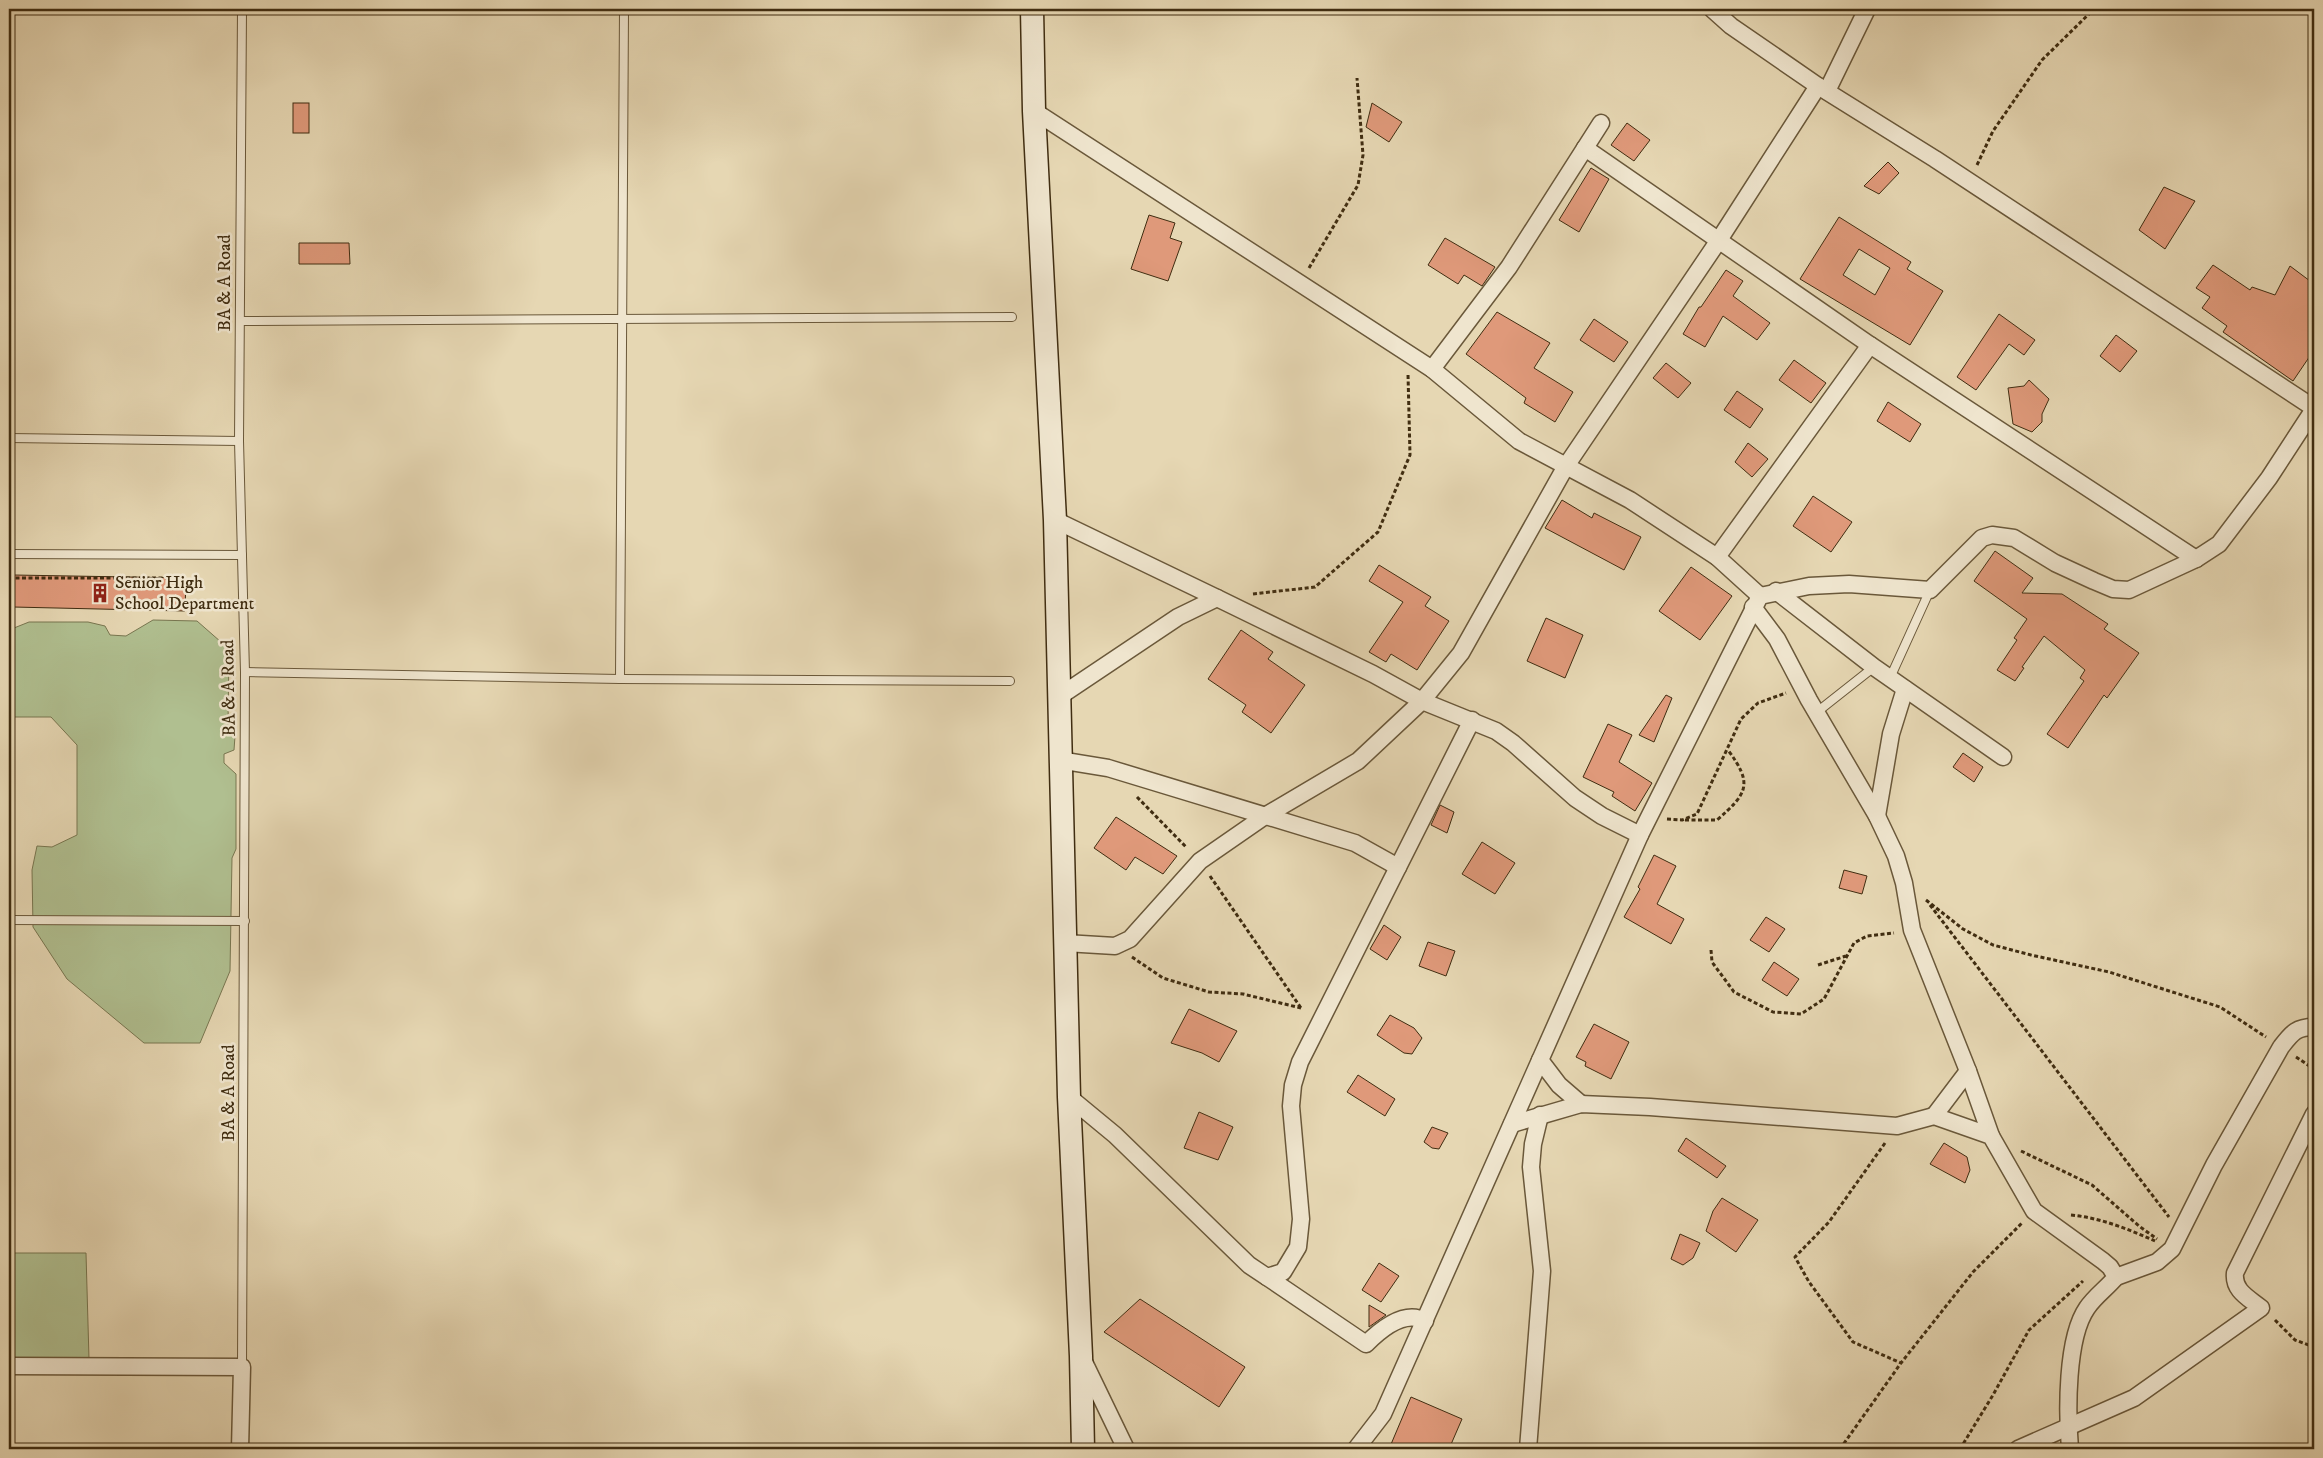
<svg xmlns="http://www.w3.org/2000/svg" width="2323" height="1458" font-family="'IM FELL DW Pica',serif">
	<rect width="100%" height="100%" fill="#e6d7b3"/>
	<filter id="stains"><feTurbulence type="fractalNoise" baseFrequency=".004" numOctaves="4"/><feColorMatrix values="0 0 0 0 .2 0 0 0 0 .09 0 0 0 0 .02 0 0 0 .5 -.17"/></filter>
	<radialGradient id="worn" r=".72"><stop offset=".6" stop-color="#630" stop-opacity="0"/><stop offset="1" stop-color="#630" stop-opacity=".3"/></radialGradient>
	<g fill="#b0bf90" stroke="#787650">
		<polygon points="153,620 197,621 229,649 228,725 235,736 234,750 224,754 224,763 236,774 236,849 232,858 230,971 200,1043 144,1043 67,979 33,927 32,870 37,846 52,847 77,835 77,745 51,717 9,717 9,630 29,622 88,622 105,626 110,635 126,636"/>
		<polygon points="9,1253 86,1253 89,1359 9,1359"/>
	</g>
	<g fill="#df997a" stroke="#402d11" fill-rule="evenodd">
		<rect x="293" y="103" width="16" height="30"/>
		<polygon points="1372,103 1402,122 1389,142 1366,127"/>
		<polygon points="1627,123 1650,140 1634,161 1611,145"/>
		<polygon points="1888,162 1899,173 1879,194 1864,186"/>
		<polygon points="1591,168 1609,179 1579,232 1559,220"/>
		<polygon points="2164,187 2195,201 2165,249 2139,230"/>
		<polygon points="1149,215 1175,223 1170,238 1182,242 1168,281 1131,269"/>
		<path d="M1839,217l72,45 -4,7 36,22 -33,54 -110,-66zM1859,249l31,19 -15,27 -32,-20z"/>
		<polygon points="1445,238 1495,267 1482,286 1464,275 1458,284 1428,265"/>
		<polygon points="299,243 349,243 350,264 299,264"/>
		<polygon points="2213,265 2250,290 2252,287 2275,295 2290,266 2314,284 2314,350 2293,381 2223,332 2227,326 2202,308 2210,297 2196,288"/>
		<polygon points="1726,270 1743,281 1733,296 1770,323 1757,340 1723,316 1705,347 1683,334 1699,307 1701,307"/>
		<polygon points="1497,312 1550,343 1534,368 1573,392 1555,422 1524,403 1526,398 1466,354"/>
		<polygon points="1999,314 2035,340 2024,355 2009,344 1976,390 1957,377"/>
		<polygon points="1594,319 1628,342 1614,362 1580,340"/>
		<polygon points="2116,335 2137,351 2120,372 2100,356"/>
		<polygon points="1794,360 1826,383 1811,403 1779,380"/>
		<polygon points="1666,363 1691,383 1678,398 1653,378"/>
		<polygon points="2029,380 2049,399 2042,414 2042,422 2032,432 2013,424 2008,388 2024,386"/>
		<polygon points="1737,391 1763,409 1750,428 1724,410"/>
		<polygon points="1888,402 1921,424 1910,442 1877,421"/>
		<polygon points="1748,443 1768,459 1752,477 1735,462"/>
		<polygon points="1813,496 1852,522 1831,552 1793,526"/>
		<polygon points="1562,500 1592,518 1594,513 1641,537 1624,570 1545,528"/>
		<polygon points="1995,551 2033,578 2022,593 2062,594 2108,624 2104,629 2139,653 2107,698 2104,695 2068,748 2047,734 2084,681 2080,678 2085,670 2044,636 2022,667 2024,668 2015,681 1997,670 2017,640 2014,638 2027,619 1974,581"/>
		<polygon points="1379,565 1431,597 1425,606 1449,621 1417,670 1391,654 1386,662 1369,652 1403,602 1369,581"/>
		<polygon points="1691,567 1732,596 1700,640 1659,611"/>
		<polygon points="14,575 186,578 185,611 13,607"/>
		<polygon points="1546,618 1583,635 1565,678 1527,661"/>
		<polygon points="1241,630 1273,652 1268,659 1305,685 1271,733 1242,712 1246,705 1208,679"/>
		<polygon points="1666,695 1672,698 1654,742 1639,735"/>
		<polygon points="1608,724 1632,735 1619,762 1652,783 1635,811 1612,796 1614,792 1583,777"/>
		<polygon points="1963,753 1983,767 1974,782 1953,767"/>
		<polygon points="1440,805 1454,812 1447,833 1431,825"/>
		<polygon points="1116,817 1177,856 1163,874 1135,857 1126,870 1094,848"/>
		<polygon points="1482,842 1515,863 1495,894 1462,874"/>
		<polygon points="1654,855 1676,866 1657,904 1684,919 1671,944 1624,917 1640,889 1638,887"/>
		<polygon points="1844,870 1867,876 1862,894 1839,888"/>
		<polygon points="1766,917 1785,929 1769,952 1750,940"/>
		<polygon points="1384,925 1401,937 1387,960 1370,949"/>
		<polygon points="1428,942 1455,951 1446,976 1419,966"/>
		<polygon points="1774,962 1799,979 1787,996 1762,980"/>
		<polygon points="1189,1009 1237,1031 1219,1062 1202,1053 1171,1043"/>
		<polygon points="1390,1015 1414,1028 1422,1038 1412,1054 1404,1053 1377,1035"/>
		<polygon points="1594,1024 1629,1042 1611,1079 1585,1066 1586,1062 1576,1057"/>
		<polygon points="1358,1075 1395,1099 1385,1116 1347,1092"/>
		<polygon points="1199,1112 1233,1127 1218,1160 1184,1148"/>
		<polygon points="1432,1127 1448,1133 1439,1149 1432,1148 1424,1142"/>
		<polygon points="1686,1138 1726,1166 1717,1178 1678,1151"/>
		<polygon points="1944,1143 1967,1157 1970,1170 1965,1183 1930,1164"/>
		<polygon points="1722,1198 1758,1220 1736,1252 1706,1231 1713,1211"/>
		<polygon points="1680,1234 1700,1243 1693,1258 1683,1265 1671,1259"/>
		<polygon points="1379,1263 1399,1276 1381,1302 1362,1290"/>
		<polygon points="1140,1299 1245,1367 1219,1407 1104,1332"/>
		<polygon points="1369,1305 1386,1315 1369,1327"/>
		<polygon points="1411,1397 1462,1419 1449,1449 1389,1449"/>
	</g>
	<g fill="none" stroke-linecap="round" stroke-linejoin="round">
		<defs>
			<g id="lane">
				<polyline points="242,9 239,441 245,672 242,1367"/>
				<polyline points="240,321 1012,317"/>
				<polyline points="9,438 239,441"/>
				<polyline points="9,554 242,555"/>
				<polyline points="245,672 620,679 1010,681"/>
				<polyline points="1890,678 1930,590"/>
				<polyline points="620,679 624,9"/>
				<polyline points="1817,712 1874,667"/>
				<polyline points="9,920 245,921"/>
			</g>
			<g id="street">
				<polyline points="1712,9 1731,26 1818,86 1935,159 2314,408"/>
				<polyline points="1827,91 1867,9"/>
				<polyline points="1034,111 1432,369 1519,441 1630,500 1717,557 1760,596"/>
				<polyline points="1585,148 1870,345 2196,559"/>
				<polyline points="1432,369 1509,267 1601,123"/>
				<polyline points="1055,520 1217,598"/>
				<polyline points="1717,557 1870,345"/>
				<polyline points="1776,591 1874,667 2003,757"/>
				<polyline points="1753,607 1777,639 1809,700 1877,816 1896,856 1904,883 1912,930 1968,1071 1991,1136"/>
				<polyline points="1060,696 1178,617 1217,598 1373,674 1422,701 1496,731 1513,743 1575,798 1602,816 1640,835"/>
				<polyline points="1059,760 1108,768 1355,843 1398,867"/>
				<polyline points="1877,816 1891,734 1905,689"/>
				<polyline points="1065,943 1115,946 1130,939 1200,861 1265,816 1358,761 1422,701 1461,653 1566,466 1719,240 1818,86"/>
				<polyline points="1540,1060 1559,1085 1581,1104"/>
				<polyline points="1069,1097 1115,1135 1249,1265 1267,1277 1283,1272 1298,1247 1301,1219 1291,1106 1293,1085 1300,1062 1472,720"/>
				<polyline points="1934,1116 1968,1071"/>
				<path d="M1512,1124l69,-20 69,3 247,19 37,-10 57,20 43,75 69,50 7,6 6,10c-9,11 -21,19 -29,31 -21,30 -20,105 -17,141"/>
				<path d="M1267,1277l99,67c14,-14 38,-35 59,-23"/>
				<path d="M2116,1277l41,-15 15,-13 42,-84 67,-118c11,-14 15,-20 33,-20"/>
				<polyline points="1084,1362 1126,1449"/>
				<polyline points="9,1366 242,1367 240,1449"/>
				<polyline points="1356,1449 1383,1414 1640,835 1760,596 1809,586 1849,584 1930,590 1982,538 1992,535 2014,538 2055,563 2094,581 2113,589 2129,590 2196,559 2219,544 2269,478 2314,409"/>
				<polyline points="1528,1449 1542,1271 1531,1167 1533,1144 1540,1115"/>
				<path d="M2018,1449l116,-51 127,-90c-12,-10 -28,-17 -26,-35l79,-159"/>
			</g>
			<polyline id="secondary" points="1032,9 1034,111 1055,520 1069,1097 1081,1356 1083,1449"/>
		</defs>
		<use href="#lane" stroke="#6a583a" stroke-width="10"/>
		<use href="#street" stroke="#6a583a" stroke-width="19"/>
		<use href="#secondary" stroke="#402d11" stroke-width="25"/>
		<g stroke="#402d11" stroke-width="3" stroke-dasharray="4 2.5" stroke-linecap="butt">
			<polyline points="1977,165 1993,131 2042,60 2094,9"/>
			<polyline points="1309,268 1358,185 1363,155 1357,78"/>
			<polyline points="9,578 180,578"/>
			<polyline points="1253,594 1315,587 1378,532 1410,455 1408,374"/>
			<polyline points="1137,797 1187,848"/>
			<polyline points="1667,819 1682,820 1697,814 1741,719 1758,703 1786,693"/>
			<path d="M1685,820h32c31,-27 36,-36 11,-70"/>
			<polyline points="1210,876 1301,1008"/>
			<polyline points="1926,900 1963,929 1993,945 2031,955 2109,972 2220,1007 2266,1037"/>
			<polyline points="1930,905 2169,1217"/>
			<polyline points="1711,950 1712,962 1734,992 1773,1012 1801,1014 1824,999 1854,943 1867,936 1894,933"/>
			<polyline points="1132,957 1163,978 1209,992 1243,994 1301,1008"/>
			<polyline points="1818,965 1846,956"/>
			<polyline points="2296,1057 2314,1069"/>
			<polyline points="1885,1143 1829,1222 1795,1257 1809,1282 1853,1342 1901,1363"/>
			<polyline points="2021,1151 2092,1185 2139,1226 2157,1239"/>
			<path d="M2071,1215c30,3 57,14 84,26"/>
			<polyline points="2275,1320 2295,1340 2314,1347"/>
			<polyline points="1840,1449 1901,1363 1973,1272 2023,1222"/>
			<polyline points="1960,1449 1993,1395 2029,1330 2083,1281"/>
		</g>
		<use href="#lane" stroke="#efe5ce" stroke-width="8"/>
		<use href="#street" stroke="#efe5ce" stroke-width="16"/>
		<use href="#secondary" stroke="#efe5ce" stroke-width="22"/>
	</g>
	<defs>
		<symbol id="building-bare" viewBox="-9 -9 18 18"><path d="M-4-6H4V6H1V3H-1V6H-4ZM-2.5-4.3h1.7v1.8h-1.7ZM.8-4.3h1.7v1.8H.8ZM-2.5-1h1.7V.8h-1.7ZM.8-1h1.7V.8H.8Z" fill="#8f2418" stroke="#efe5ce" stroke-width="2.5" paint-order="stroke"/></symbol>
	</defs>
	<g fill-rule="evenodd">
		<use href="#building-bare" x="86" y="579" width="28" height="28"/>
	</g>
	<g text-anchor="middle" dominant-baseline="central" stroke-width="5" stroke-linejoin="round" paint-order="stroke">
		<g font-size="18" fill="#402d11" stroke="#efe5ce">
			<text transform="translate(225 283) rotate(-90)">BA &amp; A Road</text>
			<text transform="translate(229 688) rotate(-91)">BA &amp; A Road</text>
			<text transform="translate(229 1093) rotate(-90)">BA &amp; A Road</text>
		</g>
		<g font-size="18" fill="#402d11" stroke="#efe5ce" text-anchor="start">
			<text x="115" y="583">Senior High<tspan x="115" dy="21">School Department</tspan></text>
		</g>
	</g>
	<rect width="2323" height="1458" fill="none" stroke="#e6d7b3" stroke-width="30"/>
	<rect x="10" y="10" width="2303" height="1438" fill="none" stroke="#402d11" stroke-width="2.5"/>
	<rect x="15" y="15" width="2293" height="1428" fill="none" stroke="#402d11"/>
	<rect width="100%" height="100%" filter="url(#stains)"/>
	<rect width="100%" height="100%" fill="url(#worn)"/>
</svg>
